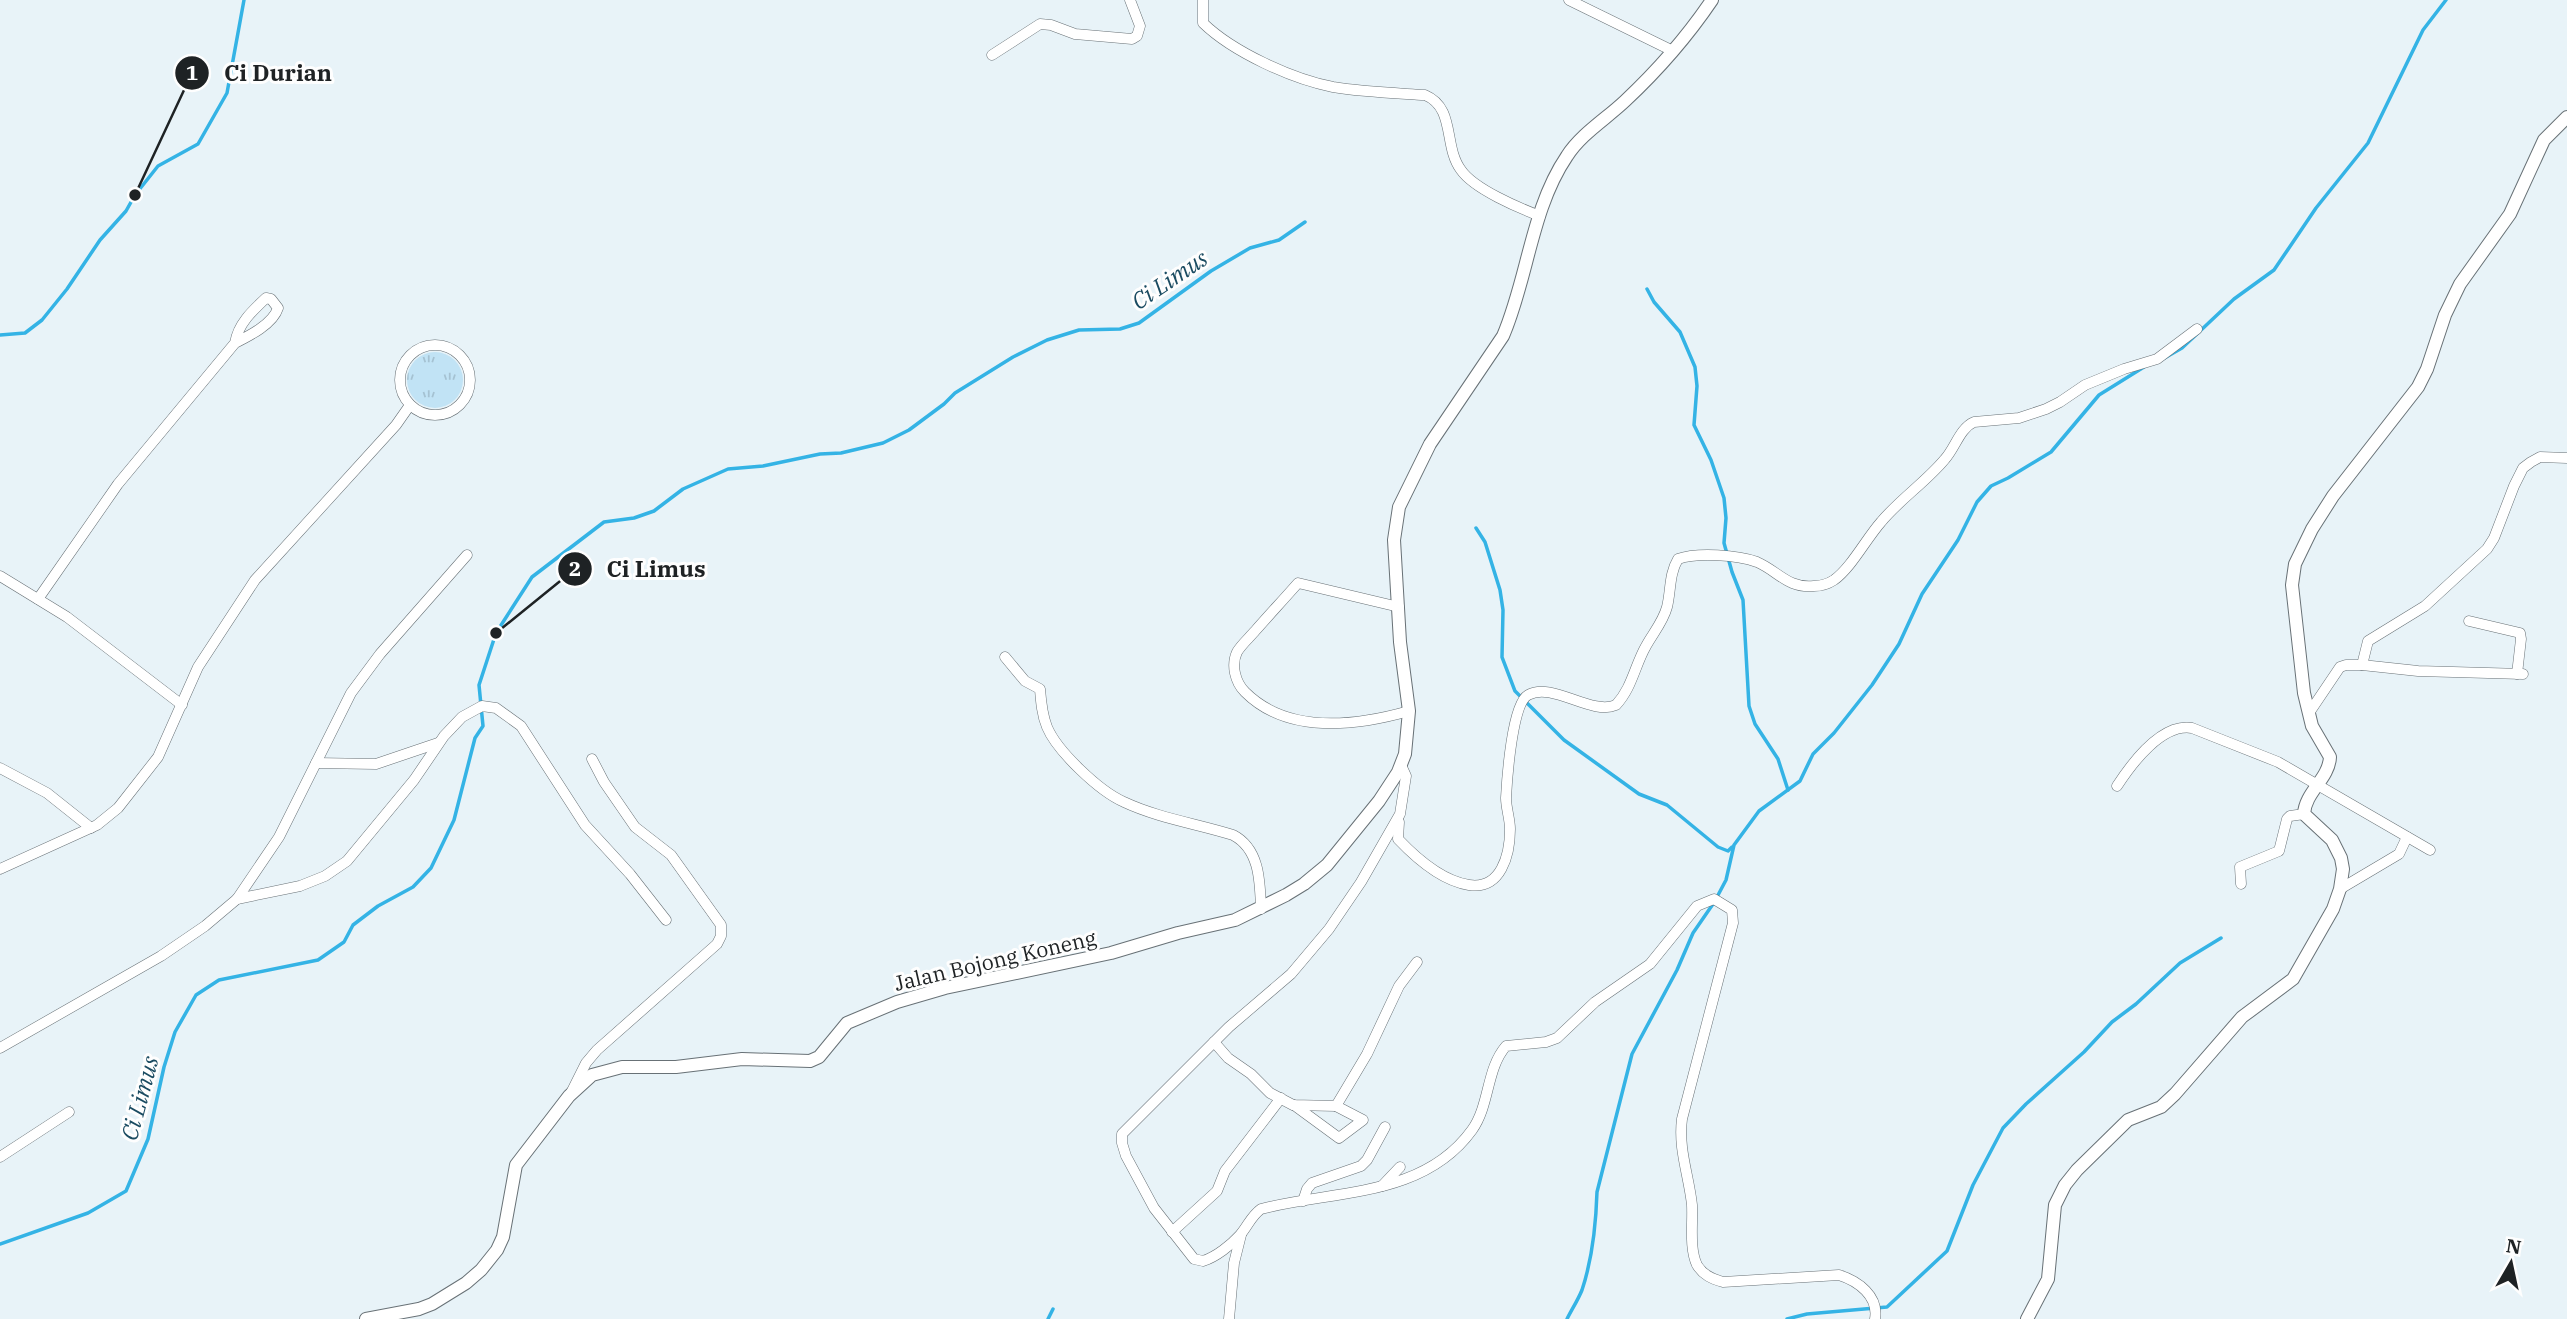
<svg xmlns="http://www.w3.org/2000/svg" width="2567" height="1319" font-family="'IBM Plex Serif',serif">
	<defs>
		<pattern id="grass-tufts" width="24" height="20" patternUnits="userSpaceOnUse" patternTransform="scale(1.75)"><rect width="24" height="20" fill="#c1e3f5"/><path d="M3 7l-1-3M5 7V3M7 7l1-3M15 17l-1-3M17 17v-4M19 17l1-3" fill="none" stroke="#a5c2d2"/></pattern>
	</defs>
	<rect width="100%" height="100%" fill="#e8f3f8"/>
	<circle fill="url(#grass-tufts)" cx="435" cy="380" r="28"/>
	<g fill="none" stroke-linecap="round" stroke-linejoin="round">
		<g stroke="#34b3e5" stroke-width="3.5">
			<polyline points="1647,289 1654,302 1680,332 1695,367 1697,386 1694,425 1711,460 1724,498 1726,518 1724,543 1732,572 1743,600 1749,706 1755,724 1778,759 1788,790"/>
			<polyline points="0,335 25,333 42,320 67,289 100,240 126,211 135,195 158,166 198,144 227,93 244,0"/>
			<polyline points="2161,360 2182,348 2234,299 2274,270 2316,208 2368,143 2423,30 2446,0"/>
			<polyline points="1476,528 1485,542 1500,590 1503,610 1502,657 1515,691 1564,740 1639,794 1667,805 1718,847 1728,851 1732,847"/>
			<polyline points="1717,897 1726,880 1734,845 1759,811 1800,781 1813,754 1834,733 1872,685 1899,644 1922,594 1958,540 1977,502 1991,486 2008,478 2051,452 2099,395 2144,367"/>
			<polyline points="0,1244 88,1213 126,1191 148,1139 164,1067 175,1032 196,995 219,980 318,960 344,942 353,925 378,906 413,887 431,868 454,820 475,738 483,726 479,685 496,633 532,577 604,522 634,518 654,511 683,489 728,469 763,466 820,454 841,453 883,443 909,430 944,404 955,393 1013,357 1047,340 1079,330 1120,329 1139,323 1211,271 1250,248 1279,240 1305,222"/>
			<polyline points="1048,1319 1053,1309"/>
			<path d="M1567,1319c5,-10 11,-19 15,-29 10,-30 14,-66 15,-98l35,-138 45,-84 16,-37 20,-29"/>
			<polyline points="1787,1319 1807,1314 1887,1307 1947,1251 1973,1185 2003,1128 2026,1104 2084,1052 2112,1022 2136,1004 2180,963 2221,938"/>
		</g>
		<defs>
			<g id="minor">
				<path d="M1203,0v23c30,29 89,56 130,64 30,5 61,6 92,8 31,13 18,51 36,75 13,19 58,38 79,46"/>
				<polyline points="1569,0 1673,51"/>
				<polyline points="992,55 1040,24 1051,25 1075,34 1132,39 1137,36 1140,26 1130,0"/>
				<circle cx="435" cy="380" r="35"/>
				<polyline points="0,576 67,617 182,705"/>
				<path d="M38,599l80,-115 117,-141c14,-7 38,-19 43,-35l-7,-9 -5,-1c-14,13 -28,26 -31,45"/>
				<path d="M1399,607l-101,-24c-14,16 -29,32 -43,48 -5,6 -14,14 -18,21 -6,13 -2,30 8,40 43,43 111,34 164,19"/>
				<polyline points="2469,621 2520,633 2521,639 2517,674"/>
				<path d="M1005,657l20,24 15,8c1,13 2,26 7,38 10,24 52,64 77,75 34,16 74,22 109,33 27,14 27,47 28,74"/>
				<polyline points="2362,665 2418,671 2523,674"/>
				<polyline points="2309,713 2340,667 2346,665 2362,665 2368,641 2425,606 2487,549 2494,538 2514,486 2523,468 2531,462 2540,457 2567,458"/>
				<polyline points="316,763 376,764 438,743"/>
				<path d="M1401,765l5,11 -6,38 -39,68 -32,47 -38,45 -62,53 -107,107v9l4,13 28,52 40,51 9,2c13,-4 28,-16 37,-26 8,-9 11,-19 21,-26 72,-19 162,-11 211,-79 18,-25 14,-61 34,-84l40,-4 11,-4 38,-36 55,-38 47,-58 17,-7 18,11 1,13 -51,196c-4,30 7,57 10,86 1,18 -3,43 5,60 6,10 15,14 26,17l116,-7c19,6 40,21 36,44"/>
				<polyline points="0,768 47,793 91,828"/>
				<path d="M2117,786c15,-23 45,-63 75,-58l86,34 152,88"/>
				<path d="M1399,822l-1,17c18,19 45,42 71,46 32,5 41,-30 41,-56 0,-10 -4,-21 -4,-31 1,-19 6,-94 22,-103 24,-14 63,21 88,10 16,-17 19,-40 30,-59 7,-13 17,-24 21,-39 4,-16 2,-33 11,-48 19,-7 60,-4 79,3 21,9 31,27 57,24 6,0 14,-2 20,-6 17,-12 32,-41 47,-58 19,-23 45,-40 64,-63 10,-11 15,-31 29,-37l45,-4 27,-9 14,-7 25,-17 39,-16 33,-10 40,-30"/>
				<polyline points="0,869 97,825 118,808 158,757 198,667 255,580 396,425 410,405"/>
				<polyline points="2241,884 2240,867 2279,851 2287,819 2290,816 2304,814"/>
				<polyline points="2340,889 2399,854 2407,837"/>
				<polyline points="237,899 279,837 351,693 380,654 467,555"/>
				<polyline points="1214,1042 1228,1058 1251,1074 1270,1093 1293,1105 1336,1106 1367,1054 1399,986 1417,962"/>
				<polyline points="0,1048 161,956 205,926 237,899 300,886 325,876 347,861 414,780 444,736 462,717 482,706 496,708 521,726 585,825 630,874 666,920"/>
				<polyline points="571,1093 586,1063 597,1050 717,944 721,936 721,925 671,855 635,827 604,782 592,759"/>
				<polyline points="1294,1105 1339,1138 1363,1120 1336,1106"/>
				<polyline points="0,1157 69,1112"/>
				<polyline points="1382,1186 1400,1167"/>
				<polyline points="1303,1201 1307,1189 1312,1183 1361,1166 1367,1160 1385,1127"/>
				<polyline points="1172,1232 1217,1191 1225,1171 1281,1098"/>
				<polyline points="1229,1319 1234,1263 1241,1235"/>
			</g>
			<g id="tertiary">
				<path d="M366,1319l53,-10 13,-5 34,-21 15,-13 16,-20 6,-13 13,-72 53,-69 23,-21 30,-8h54l66,-8 68,2 9,-4 28,-34 50,-21 48,-14 166,-35 67,-20 57,-13 51,-25 18,-11 23,-19 52,-64 19,-29 7,-18 4,-43 -9,-69 -6,-102 5,-33 31,-63 73,-108c25,-58 28,-127 64,-180 14,-22 39,-37 58,-55 32,-30 62,-64 87,-101"/>
				<path d="M2027,1319l21,-40 7,-74 10,-20 12,-15 51,-50 33,-13 14,-13 67,-77 51,-38 40,-70 7,-20 3,-20 -2,-11 -9,-18 -28,-26c1,-22 25,-35 26,-57l-18,-31 -8,-33 -12,-108 3,-21 17,-35 21,-33 85,-109 9,-18 18,-54 15,-31 50,-70 34,-74 23,-23"/>
			</g>
		</defs>
		<use href="#minor" stroke="#687176" stroke-width="11"/>
		<use href="#tertiary" stroke="#687176" stroke-width="14"/>
		<use href="#minor" stroke="#fff" stroke-width="10"/>
		<use href="#tertiary" stroke="#fff" stroke-width="12"/>
	</g>
	<g text-anchor="middle" dominant-baseline="central" stroke-width="6" stroke-linejoin="round" paint-order="stroke">
		<g font-size="21" fill="#1e2224" stroke="#fefefe">
			<text transform="translate(995 960) rotate(-13)">Jalan Bojong Koneng</text>
		</g>
		<g font-size="23" font-style="italic" fill="#1a4b61" stroke="#fefefe">
			<text transform="translate(1169 279) rotate(-34)">Ci Limus</text>
			<text transform="translate(139 1098) rotate(-75)">Ci Limus</text>
		</g>
	</g>
	<path fill="none" stroke="#1e2224" stroke-width="2.5" d="M135 195L192 73M496 633L575 569"/>
	<g fill="#1e2224" stroke="#fefefe" stroke-width="2.5">
		<circle cx="135" cy="195" r="7"/>
		<circle cx="496" cy="633" r="7"/>
		<circle cx="192" cy="73" r="18"/>
		<circle cx="575" cy="569" r="18"/>
	</g>
	<g font-size="21" text-anchor="middle" font-weight="bold" fill="#fff">
		<text x="192" y="80">1</text>
		<text x="575" y="576">2</text>
	</g>
	<g font-size="23" text-anchor="middle" font-weight="bold" fill="#1e2224" stroke="#fefefe" stroke-width="6" stroke-linejoin="round" paint-order="stroke">
		<text x="278" y="81">Ci Durian</text>
		<text x="656" y="577">Ci Limus</text>
	</g>
	<g transform="translate(2511 1263) rotate(9)" stroke="#fefefe" stroke-width="5" paint-order="stroke">
	<path d="M0-5L12 26L0 18L-12 26Z" fill="#1e2224"/>
	<text y="-10" font-size="19" font-weight="bold" text-anchor="middle" fill="#1e2224">N</text>
	</g>
</svg>
